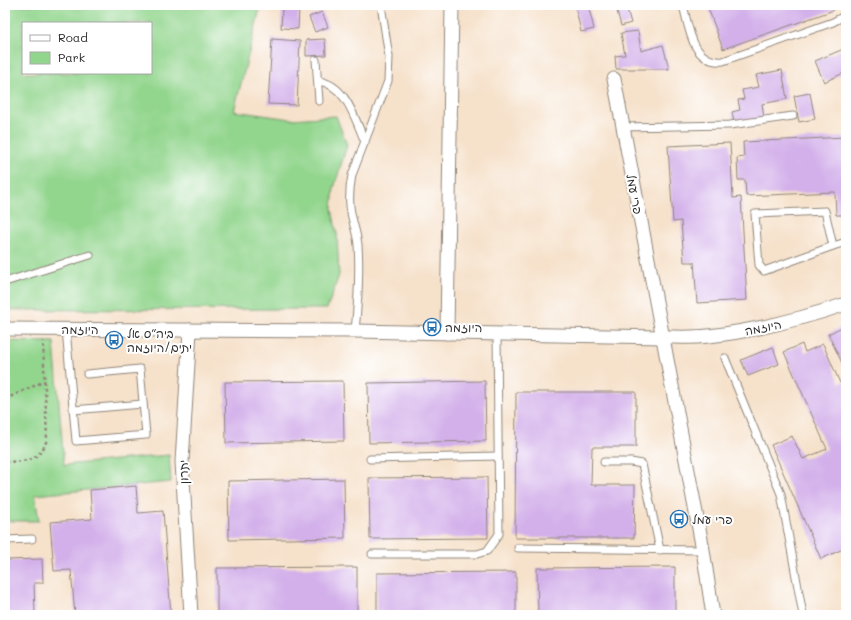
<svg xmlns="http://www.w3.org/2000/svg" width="851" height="620" font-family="Mali,'Playpen Sans Hebrew',sans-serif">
	<rect width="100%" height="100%" fill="#fff"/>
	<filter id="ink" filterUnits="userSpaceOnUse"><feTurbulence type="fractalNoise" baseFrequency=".025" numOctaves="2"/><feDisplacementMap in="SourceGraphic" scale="8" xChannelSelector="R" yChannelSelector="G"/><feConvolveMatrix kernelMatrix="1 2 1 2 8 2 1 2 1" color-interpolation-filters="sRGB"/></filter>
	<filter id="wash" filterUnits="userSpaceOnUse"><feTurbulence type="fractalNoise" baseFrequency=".012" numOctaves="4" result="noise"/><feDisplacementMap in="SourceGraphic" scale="16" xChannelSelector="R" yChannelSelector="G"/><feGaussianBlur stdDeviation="0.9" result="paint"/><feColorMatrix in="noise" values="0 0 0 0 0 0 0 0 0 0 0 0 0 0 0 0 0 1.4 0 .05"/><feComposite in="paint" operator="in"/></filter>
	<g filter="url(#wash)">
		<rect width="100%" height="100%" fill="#f6e1ca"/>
		<g fill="#92d58d" stroke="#5e805c" fill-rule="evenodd">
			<path d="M5,5h256l-27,106 57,8 45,-3 11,29 -13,43 -2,21 5,25 2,41 -12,34 -322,1zM23,23h128v50h-128z"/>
			<polygon points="5,341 54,342 64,465 169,455 171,482 35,495 39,521 5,521"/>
		</g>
		<g id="blocks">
			<g fill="#d3b0ea">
				<polygon points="575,5 588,5 594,29 581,32"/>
				<polygon points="707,5 833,5 834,10 723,49"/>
				<polygon points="282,9 299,9 298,29 281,28"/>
				<polygon points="627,9 631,23 621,26 617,11"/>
				<polygon points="322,12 328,27 315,32 309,17"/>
				<polygon points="638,31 641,51 663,45 669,69 616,69 615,56 625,55 621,33"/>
				<polygon points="272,39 300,41 297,105 268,104"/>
				<polygon points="325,39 326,55 306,56 306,40"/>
				<polygon points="846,48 846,72 824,82 815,61"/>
				<polygon points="782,70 787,99 762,104 764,118 734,123 732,112 740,110 738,100 744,99 742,90 759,87 756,75"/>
				<polygon points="810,93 815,119 799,122 794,96"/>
				<polygon points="846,137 846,215 836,215 835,192 746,196 745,180 738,180 737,158 744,157 743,142"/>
				<polygon points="730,143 733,198 741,197 747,300 697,303 694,262 684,262 681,221 673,222 668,146"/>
				<polygon points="846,325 846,368 845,369 828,334"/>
				<polygon points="802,344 805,352 823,344 840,383 846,380 846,556 843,549 821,559 771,445 792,436 803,459 827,449 784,352"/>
				<polygon points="773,347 779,364 748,376 741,360"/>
				<polygon points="343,381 344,441 226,443 225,382"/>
				<polygon points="485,381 486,441 369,443 368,383"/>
				<polygon points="516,392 636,392 636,447 592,447 591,485 635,485 634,538 515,538"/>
				<polygon points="487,477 488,538 370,539 369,478"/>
				<polygon points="344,479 345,538 229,540 228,481"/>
				<polygon points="136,486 138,513 163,511 171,615 75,615 71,570 54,571 50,522 92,519 90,490"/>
				<polygon points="42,559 43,583 34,583 35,615 5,615 5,560"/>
				<polygon points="357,567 357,615 217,615 217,568"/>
				<polygon points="675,567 675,615 538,615 537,568"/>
				<polygon points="516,572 516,615 377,615 377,573"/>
			</g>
		</g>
	</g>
	<g filter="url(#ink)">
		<use href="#blocks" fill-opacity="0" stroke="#90867a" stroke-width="1"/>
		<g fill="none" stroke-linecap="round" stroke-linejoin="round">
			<defs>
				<g id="lane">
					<path d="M683,5c6,23 9,59 40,56l110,-39 11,-6 1,-11"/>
					<polyline points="316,60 319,101"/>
					<path d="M318,81c28,3 37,38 47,61"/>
					<polyline points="622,127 730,125 793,116"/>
					<polygon points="825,211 833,246 764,271 759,265 755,214"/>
					<polyline points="833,246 846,242"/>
					<polyline points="5,282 90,255"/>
					<polyline points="66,329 76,441 146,435 140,369 87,374"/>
					<path d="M355,331c3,-29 5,-57 3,-86 -1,-13 -7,-26 -8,-39 -1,-11 0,-21 2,-31l36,-94 1,-24 -8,-52"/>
					<polyline points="725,358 781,494 803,615"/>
					<polyline points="73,410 143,404"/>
					<polyline points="370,459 498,456"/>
					<polyline points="604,462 631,462 642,464 660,550"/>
					<polyline points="5,540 32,539"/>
					<polyline points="518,548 703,550"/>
					<polyline points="372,554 477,554 487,551 499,534 497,334"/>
				</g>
				<g id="street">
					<polyline points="614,79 703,550 713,615"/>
					<path d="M5,329l350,2 307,6c15,0 31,1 46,-1 48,-5 93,-17 138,-32"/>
					<polyline points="190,330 182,462 191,615"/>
					<polyline points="447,333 452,5"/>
				</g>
			</defs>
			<use href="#lane" stroke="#90867a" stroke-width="9"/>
			<use href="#street" stroke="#90867a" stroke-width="15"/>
			<g stroke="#90867a" stroke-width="2.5" stroke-dasharray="3 3" stroke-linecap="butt">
				<polyline points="5,399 45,381"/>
				<path d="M5,462c21,-1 35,0 42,-23l-4,-98"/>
			</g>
			<use href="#lane" stroke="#fff" stroke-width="7"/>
			<use href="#street" stroke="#fff" stroke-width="13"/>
		</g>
	</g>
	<defs>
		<symbol id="bus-ring" viewBox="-11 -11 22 22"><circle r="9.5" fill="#fff" stroke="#1f6fb2" stroke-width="1.5"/><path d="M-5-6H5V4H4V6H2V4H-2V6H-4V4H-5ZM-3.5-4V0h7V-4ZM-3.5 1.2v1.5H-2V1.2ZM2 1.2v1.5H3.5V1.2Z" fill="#1f6fb2"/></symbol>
	</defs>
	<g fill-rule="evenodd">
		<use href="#bus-ring" x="422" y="317" width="20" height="20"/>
		<use href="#bus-ring" x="104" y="330" width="20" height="20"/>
		<use href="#bus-ring" x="669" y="509" width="20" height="20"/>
	</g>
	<g text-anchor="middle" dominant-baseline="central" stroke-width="4" stroke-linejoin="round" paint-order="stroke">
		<g font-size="12" fill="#2b2b2b" stroke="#fff">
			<text transform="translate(635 194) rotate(79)">פרי עמל</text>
			<text transform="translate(763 327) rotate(-11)">היוזמה</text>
			<text x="80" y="329">היוזמה</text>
			<text transform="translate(183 472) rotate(-91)">יתרון</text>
		</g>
		<g font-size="12" fill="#2b2b2b" stroke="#fff" text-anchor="start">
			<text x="445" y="327">היוזמה</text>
			<text x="127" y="333">ביה״ס אל<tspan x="127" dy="14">יתים/היוזמה</tspan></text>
			<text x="692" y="519">פרי עמל</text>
		</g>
	</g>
	<rect width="851" height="620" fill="none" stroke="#fff" stroke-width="20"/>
	<rect x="22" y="22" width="130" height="52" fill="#ffffff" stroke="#aaaaaa"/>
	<rect x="30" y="35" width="20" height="6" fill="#ffffff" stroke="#aaaaaa"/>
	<text x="58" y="42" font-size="12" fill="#2b2b2b">Road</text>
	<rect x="30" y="52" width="20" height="12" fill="#92d58d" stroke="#aaaaaa"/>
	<text x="58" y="62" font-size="12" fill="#2b2b2b">Park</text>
</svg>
